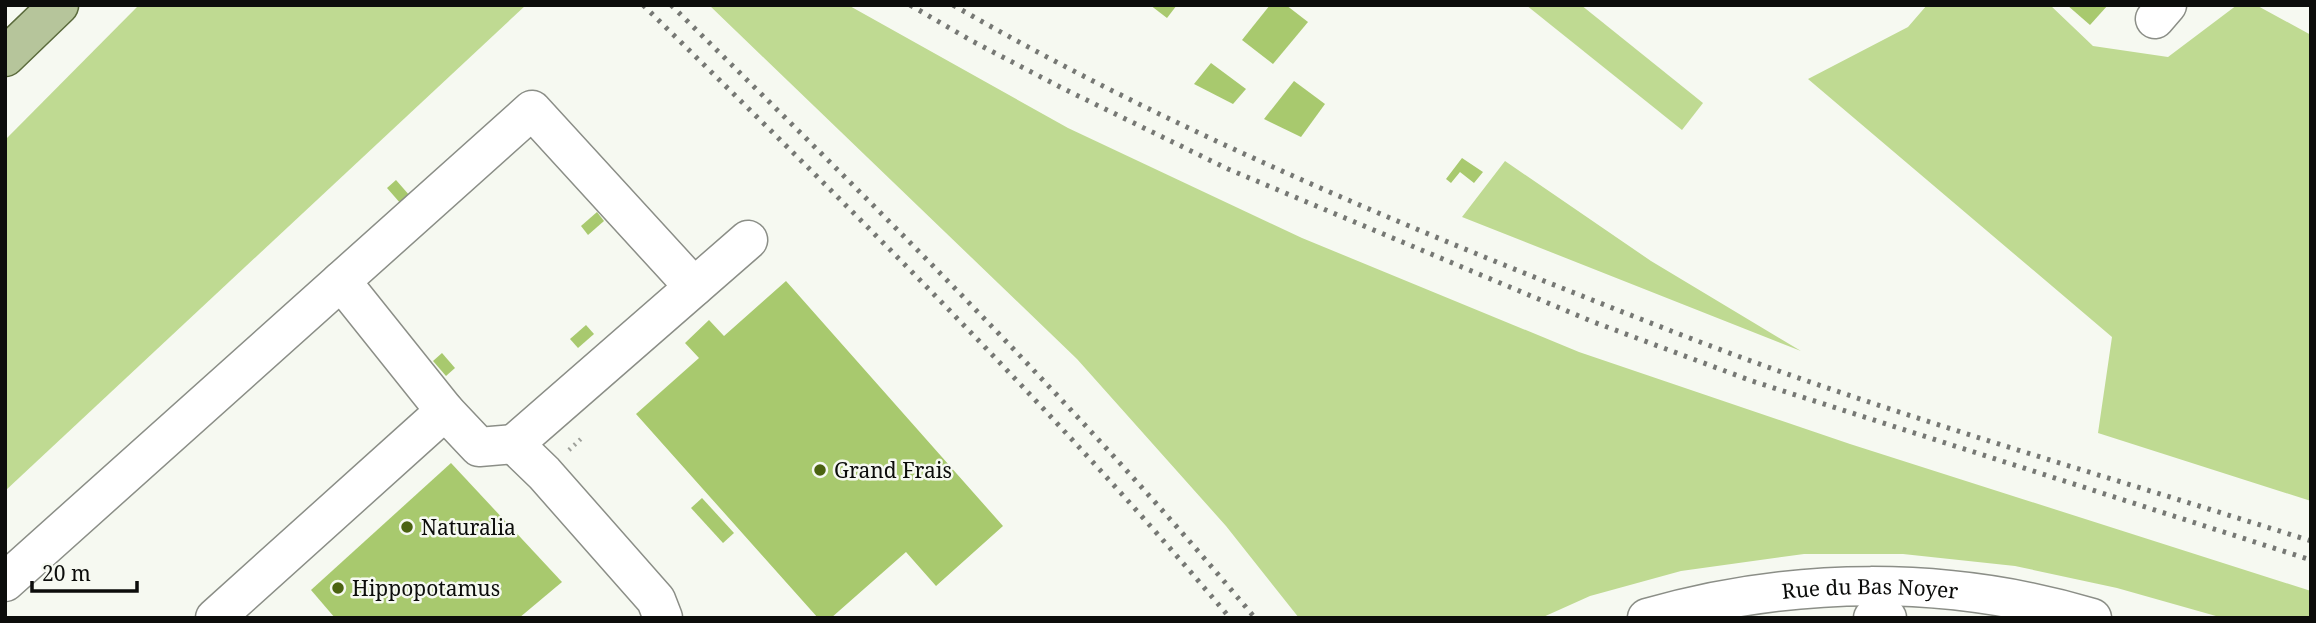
<svg xmlns="http://www.w3.org/2000/svg" width="2316" height="623" font-family="'Noto Serif',serif">
	<rect width="100%" height="100%" fill="#f6f9f1"/>
	<g fill="#bfda92">
		<polygon points="139,5 526,5 5,491 5,140"/>
		<polygon points="709,5 848,5 1068,128 1302,238 1579,352 1850,444 2311,591 2311,618 2223,618 2117,588 2015,566 1903,554 1804,554 1681,571 1590,596 1541,618 1299,618 1226,526 1077,359"/>
		<polygon points="1526,5 1581,5 1703,103 1682,130"/>
		<polygon points="1927,5 2050,5 2093,46 2168,57 2237,5 2256,5 2311,35 2311,501 2098,433 2112,337 1808,79 1908,27"/>
		<polygon points="1505,161 1651,261 1801,351 1462,217"/>
	</g>
	<g fill="#a8c96e">
		<polygon points="1150,5 1177,5 1167,18"/>
		<polygon points="1270,5 1286,5 1308,22 1273,64 1242,40"/>
		<polygon points="2067,5 2108,5 2090,25"/>
		<polygon points="1211,63 1246,89 1233,104 1194,84"/>
		<polygon points="1294,81 1325,104 1301,137 1264,119"/>
		<polygon points="1462,158 1483,172 1474,183 1460,172 1451,183 1446,179"/>
		<polygon points="396,180 410,196 401,204 387,188"/>
		<polygon points="597,212 604,221 588,235 581,226"/>
		<polygon points="786,281 1003,526 936,586 906,552 831,618 818,618 636,414 699,358 685,343 709,320 724,336"/>
		<polygon points="586,325 594,334 578,348 570,339"/>
		<polygon points="442,353 455,368 446,376 433,361"/>
		<polygon points="451,463 562,582 519,618 335,618 311,590"/>
		<polygon points="702,498 734,533 723,543 691,508"/>
	</g>
	<g fill="none" stroke-linecap="round" stroke-linejoin="round">
		<defs>
			<g id="minor">
				<polyline points="2155,19 2167,5"/>
				<polyline points="341,281 445,411 479,447 514,444"/>
				<polyline points="5,582 532,110 694,287"/>
				<polyline points="215,618 445,411"/>
				<polyline points="663,618 656,600 544,473 514,444 748,240"/>
				<path id="s1" d="M1647,618c145,-42 301,-43 445,0"/>
				<polyline points="1873,618 1887,618"/>
			</g>
			<polyline id="major" points="5,57 59,5"/>
		</defs>
		<use href="#minor" stroke="#8b8e87" stroke-width="41"/>
		<use href="#major" stroke="#5b6b3d" stroke-width="41"/>
		<polyline stroke="#9fa19b" stroke-width="4.5" stroke-dasharray="2 5" stroke-linecap="butt" points="569,450 583,437"/>
		<use href="#minor" stroke="#fff" stroke-width="38"/>
		<use href="#major" stroke="#b6c59b" stroke-width="38"/>
		<g stroke="#767874" stroke-width="5" stroke-dasharray="3.5 7" stroke-linecap="butt">
			<path d="M643,5c202,198 404,396 587,613"/>
			<path d="M671,5c201,198 403,396 584,613"/>
			<polyline points="910,5 972,41 1062,88 1228,169 1591,321 1752,381 2311,560"/>
			<path d="M953,5c187,108 386,194 586,274 84,33 168,67 254,97 171,60 345,110 518,165"/>
		</g>
	</g>
	<g fill="#4b6311" stroke="#f6f9f1" stroke-width="2.5">
		<circle cx="820" cy="470" r="7"/>
		<circle cx="407" cy="527" r="7"/>
		<circle cx="338" cy="588" r="7"/>
	</g>
	<g text-anchor="middle" dominant-baseline="central" stroke-width="5" stroke-linejoin="round" paint-order="stroke">
		<g font-size="21" fill="#0c0d0b" stroke="#f6f9f1" text-anchor="start">
			<text x="834" y="470">Grand Frais</text>
			<text x="421" y="527">Naturalia</text>
			<text x="352" y="588">Hippopotamus</text>
		</g>
		<g font-size="21" fill="#0c0d0b" stroke="#f6f9f1">
			<text stroke="none"><textPath href="#s1" startOffset="226">Rue du Bas Noyer</textPath></text>
		</g>
	</g>
	<rect width="2316" height="623" fill="none" stroke="#0c0d0b" stroke-width="14"/>
	<path d="M32 581v10h105v-10" fill="none" stroke="#0c0d0b" stroke-width="3.5"/>
	<text x="42" y="581" font-size="21" fill="#0c0d0b" stroke="#f6f9f1" stroke-width="5" paint-order="stroke">20 m</text>
</svg>
